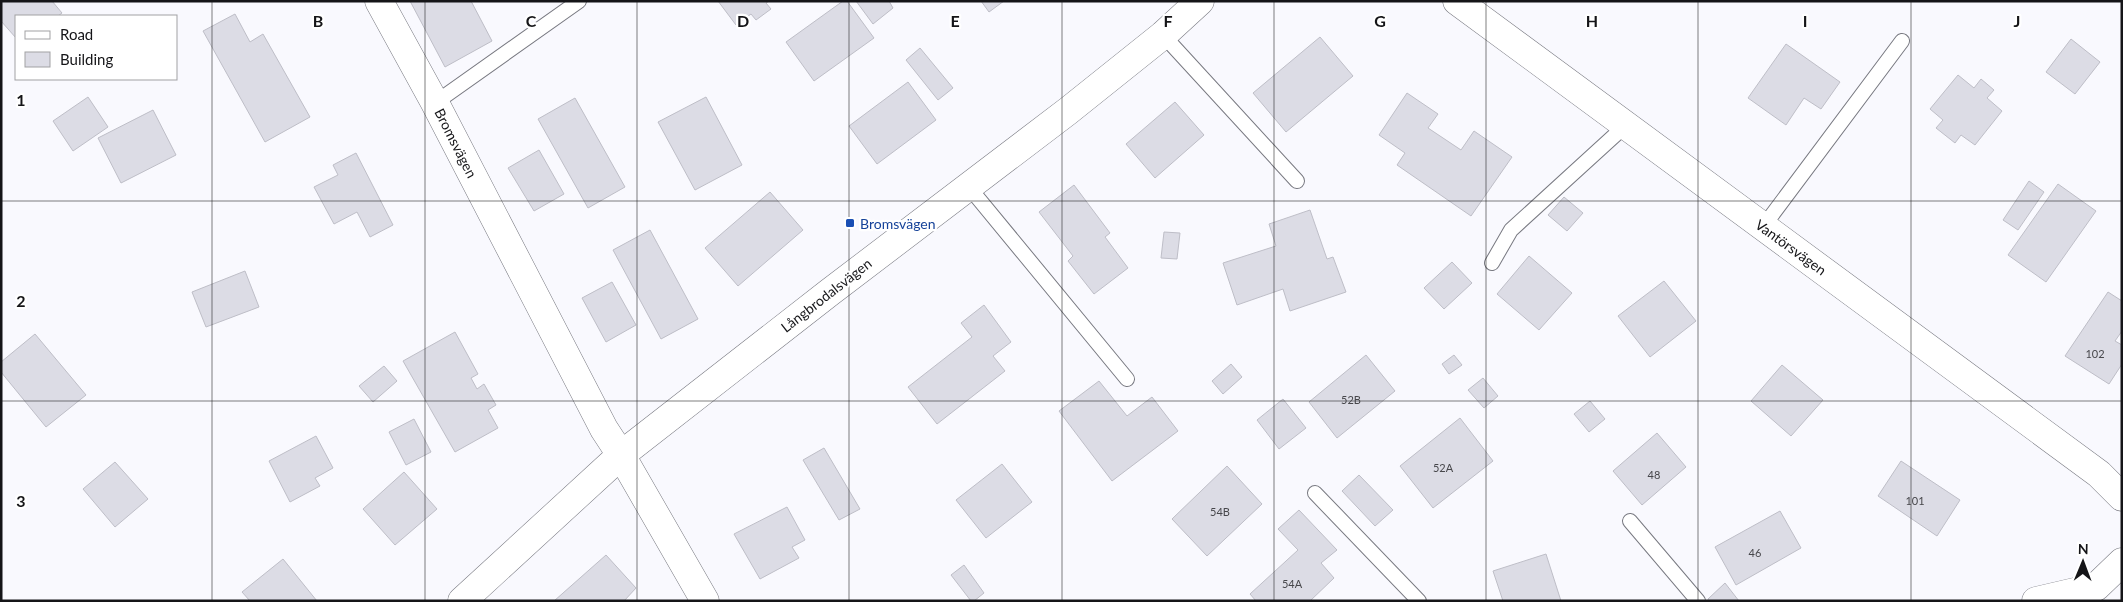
<svg xmlns="http://www.w3.org/2000/svg" width="2123" height="602" font-family="Lato,sans-serif">
	<rect width="100%" height="100%" fill="#f9f9fe"/>
	<g fill="#dcdce5" stroke="#bebec7">
		<polygon points="1,1 52,1 62,13 58,16 16,16 16,38 1,21"/>
		<polygon points="410,1 471,1 492,41 445,67"/>
		<polygon points="718,1 769,1 766,3 771,9 756,20 751,14 736,25"/>
		<polygon points="843,1 847,1 874,38 814,81 786,42"/>
		<polygon points="856,1 889,1 893,8 873,24"/>
		<polygon points="981,1 1004,1 989,12"/>
		<polygon points="235,14 250,42 263,34 310,117 265,142 203,31"/>
		<polygon points="1320,37 1353,76 1286,132 1253,93"/>
		<polygon points="2071,39 2100,62 2075,94 2046,72"/>
		<polygon points="1786,44 1840,82 1821,109 1804,98 1786,125 1748,98"/>
		<polygon points="920,48 953,88 938,100 906,60"/>
		<polygon points="1958,75 1974,88 1981,79 1994,90 1987,98 2002,111 1975,145 1961,135 1955,143 1936,128 1943,120 1930,109"/>
		<polygon points="908,82 936,120 877,164 849,126"/>
		<polygon points="1407,93 1438,114 1428,128 1461,150 1474,131 1512,157 1471,216 1397,165 1405,153 1379,135"/>
		<polygon points="88,97 108,127 73,151 53,121"/>
		<polygon points="706,97 742,165 695,190 658,122"/>
		<polygon points="575,98 625,187 588,208 538,119"/>
		<polygon points="1175,102 1204,135 1155,178 1126,144"/>
		<polygon points="153,110 176,155 121,183 98,138"/>
		<polygon points="539,150 564,194 534,211 508,168"/>
		<polygon points="356,153 393,225 370,237 357,212 334,224 314,187 338,175 333,165"/>
		<polygon points="2029,181 2044,192 2018,230 2003,220"/>
		<polygon points="2058,184 2096,211 2046,282 2008,255"/>
		<polygon points="1074,185 1110,233 1105,237 1128,268 1094,294 1068,261 1073,256 1039,212"/>
		<polygon points="770,192 803,230 738,286 705,248"/>
		<polygon points="1564,197 1583,213 1567,231 1548,215"/>
		<polygon points="1310,210 1327,259 1333,257 1346,292 1290,311 1283,289 1237,305 1223,263 1276,246 1269,224"/>
		<polygon points="650,230 698,319 661,339 613,250"/>
		<polygon points="1164,232 1180,233 1177,259 1161,258"/>
		<polygon points="1529,256 1572,293 1539,330 1497,294"/>
		<polygon points="1452,262 1472,283 1444,309 1424,288"/>
		<polygon points="245,271 259,307 206,327 192,292"/>
		<polygon points="1664,281 1696,321 1650,357 1618,316"/>
		<polygon points="612,282 636,325 606,342 582,298"/>
		<polygon points="2108,292 2122,301 2122,331 2115,341 2122,345 2122,364 2109,384 2065,356"/>
		<polygon points="984,305 1011,342 993,356 1005,371 937,424 908,387 972,337 961,323"/>
		<polygon points="455,332 478,374 471,378 477,389 484,384 496,405 488,410 498,428 455,452 403,361"/>
		<polygon points="35,334 86,395 46,427 1,372 1,362"/>
		<polygon points="1366,355 1395,391 1337,438 1309,402"/>
		<polygon points="1454,355 1462,365 1449,374 1442,364"/>
		<polygon points="1231,364 1242,377 1223,394 1212,381"/>
		<polygon points="1782,365 1823,400 1791,436 1751,401"/>
		<polygon points="384,366 397,381 373,402 359,386"/>
		<polygon points="1483,378 1498,396 1484,408 1468,390"/>
		<polygon points="1099,381 1127,416 1152,397 1178,431 1112,481 1059,411"/>
		<polygon points="1283,399 1306,428 1279,449 1257,420"/>
		<polygon points="1590,401 1605,419 1589,432 1574,414"/>
		<polygon points="1460,418 1493,461 1433,508 1400,466"/>
		<polygon points="414,419 431,452 406,465 389,432"/>
		<polygon points="1657,433 1686,467 1642,505 1613,471"/>
		<polygon points="316,436 333,468 315,478 320,486 290,502 269,461"/>
		<polygon points="824,448 860,509 839,520 803,460"/>
		<polygon points="1901,461 1960,500 1937,536 1878,496"/>
		<polygon points="115,462 148,499 115,527 83,489"/>
		<polygon points="1002,464 1032,502 986,538 956,500"/>
		<polygon points="1227,466 1262,504 1207,556 1172,519"/>
		<polygon points="404,472 437,509 395,545 363,509"/>
		<polygon points="1359,475 1393,510 1375,526 1342,491"/>
		<polygon points="787,507 805,540 792,547 799,558 760,579 734,534"/>
		<polygon points="1299,510 1337,550 1321,563 1334,578 1310,601 1256,601 1250,594 1298,550 1278,529"/>
		<polygon points="1780,511 1801,548 1736,585 1715,547"/>
		<polygon points="1546,554 1561,601 1503,601 1493,571"/>
		<polygon points="606,555 636,588 624,601 554,601"/>
		<polygon points="283,559 317,601 250,601 242,592"/>
		<polygon points="964,565 984,593 974,601 971,601 951,575"/>
		<polygon points="1725,583 1739,601 1709,601 1708,599"/>
	</g>
	<g fill="none" stroke-linecap="round" stroke-linejoin="round">
		<defs>
			<g id="service">
				<polyline points="1163,35 1297,181"/>
				<polyline points="435,103 579,1"/>
				<polyline points="968,186 1127,379"/>
				<polyline points="1763,227 1902,41"/>
				<polyline points="1492,263 1511,230 1625,126"/>
				<polyline points="1315,493 1419,601"/>
				<polyline points="1630,521 1698,601"/>
			</g>
			<g id="minor">
				<polyline points="379,1 435,103 604,429 621,455"/>
				<polyline points="1457,1 2099,474 2122,497"/>
				<polyline points="2036,601 2096,587 2122,562"/>
			</g>
			<g id="tertiary">
				<polyline points="621,455 705,601"/>
				<polyline points="462,601 621,455 830,292 1068,111 1163,35 1200,1"/>
			</g>
		</defs>
		<use href="#service" stroke="#787981" stroke-width="16"/>
		<use href="#minor" stroke="#787981" stroke-width="29"/>
		<use href="#tertiary" stroke="#787981" stroke-width="29"/>
		<use href="#service" stroke="#fff" stroke-width="14"/>
		<use href="#minor" stroke="#fff" stroke-width="28"/>
		<use href="#tertiary" stroke="#fff" stroke-width="28"/>
	</g>
	<path fill="none" stroke="#151518" stroke-width="1" stroke-opacity="0.55" d="M212,1v600M425,1v600M637,1v600M849,1v600M1062,1v600M1274,1v600M1486,1v600M1698,1v600M1911,1v600M1,201h2121M1,401h2121"/>
	<rect fill="#1a4fb4" stroke="#fff" stroke-width="2" x="845" y="218" width="10" height="10" rx="2.5"/>
	<g text-anchor="middle" dominant-baseline="central" stroke-width="4.5" stroke-linejoin="round" paint-order="stroke">
		<g font-size="11" fill="#47474b">
			<text x="2095" y="353">102</text>
			<text x="1351" y="399">52B</text>
			<text x="1443" y="467">52A</text>
			<text x="1654" y="474">48</text>
			<text x="1915" y="500">101</text>
			<text x="1220" y="511">54B</text>
			<text x="1755" y="552">46</text>
			<text x="1292" y="583">54A</text>
		</g>
		<g font-size="14" fill="#151518" stroke="#fff">
			<text transform="translate(456 143) rotate(63)">Bromsvägen</text>
			<text transform="translate(1791 247) rotate(36)">Vantörsvägen</text>
			<text transform="translate(826 295) rotate(-38)">Långbrodalsvägen</text>
		</g>
		<g font-size="14" fill="#164399" stroke="#fff" text-anchor="start">
			<text x="860" y="223">Bromsvägen</text>
		</g>
	</g>
	<g font-size="16" text-anchor="middle" font-weight="bold" fill="#151518" stroke="#fff" stroke-width="4.5" stroke-linejoin="round" paint-order="stroke">
		<text x="318" y="27">B</text>
		<text x="531" y="27">C</text>
		<text x="743" y="27">D</text>
		<text x="955" y="27">E</text>
		<text x="1168" y="27">F</text>
		<text x="1380" y="27">G</text>
		<text x="1592" y="27">H</text>
		<text x="1805" y="27">I</text>
		<text x="2017" y="27">J</text>
		<text x="21" y="106">1</text>
		<text x="21" y="307">2</text>
		<text x="21" y="507">3</text>
	</g>
	<rect width="2123" height="602" fill="none" stroke="#151518" stroke-width="5"/>
	<rect x="15" y="15" width="162" height="65" fill="#ffffff" stroke="#a1a1a3"/>
	<rect x="25" y="31" width="25" height="8" fill="#ffffff" stroke="#a1a1a3"/>
	<text x="60" y="40" font-size="15" fill="#151518">Road</text>
	<rect x="25" y="52" width="25" height="15" fill="#dcdce5" stroke="#a1a1a3"/>
	<text x="60" y="65" font-size="15" fill="#151518">Building</text>
	<g transform="translate(2083 562) rotate(1)" stroke="#ffffff" stroke-width="4" paint-order="stroke">
	<path d="M0-4L9 19L0 12L-9 19Z" fill="#151518"/>
	<text y="-8" font-size="14" font-weight="bold" text-anchor="middle" fill="#151518">N</text>
	</g>
</svg>
